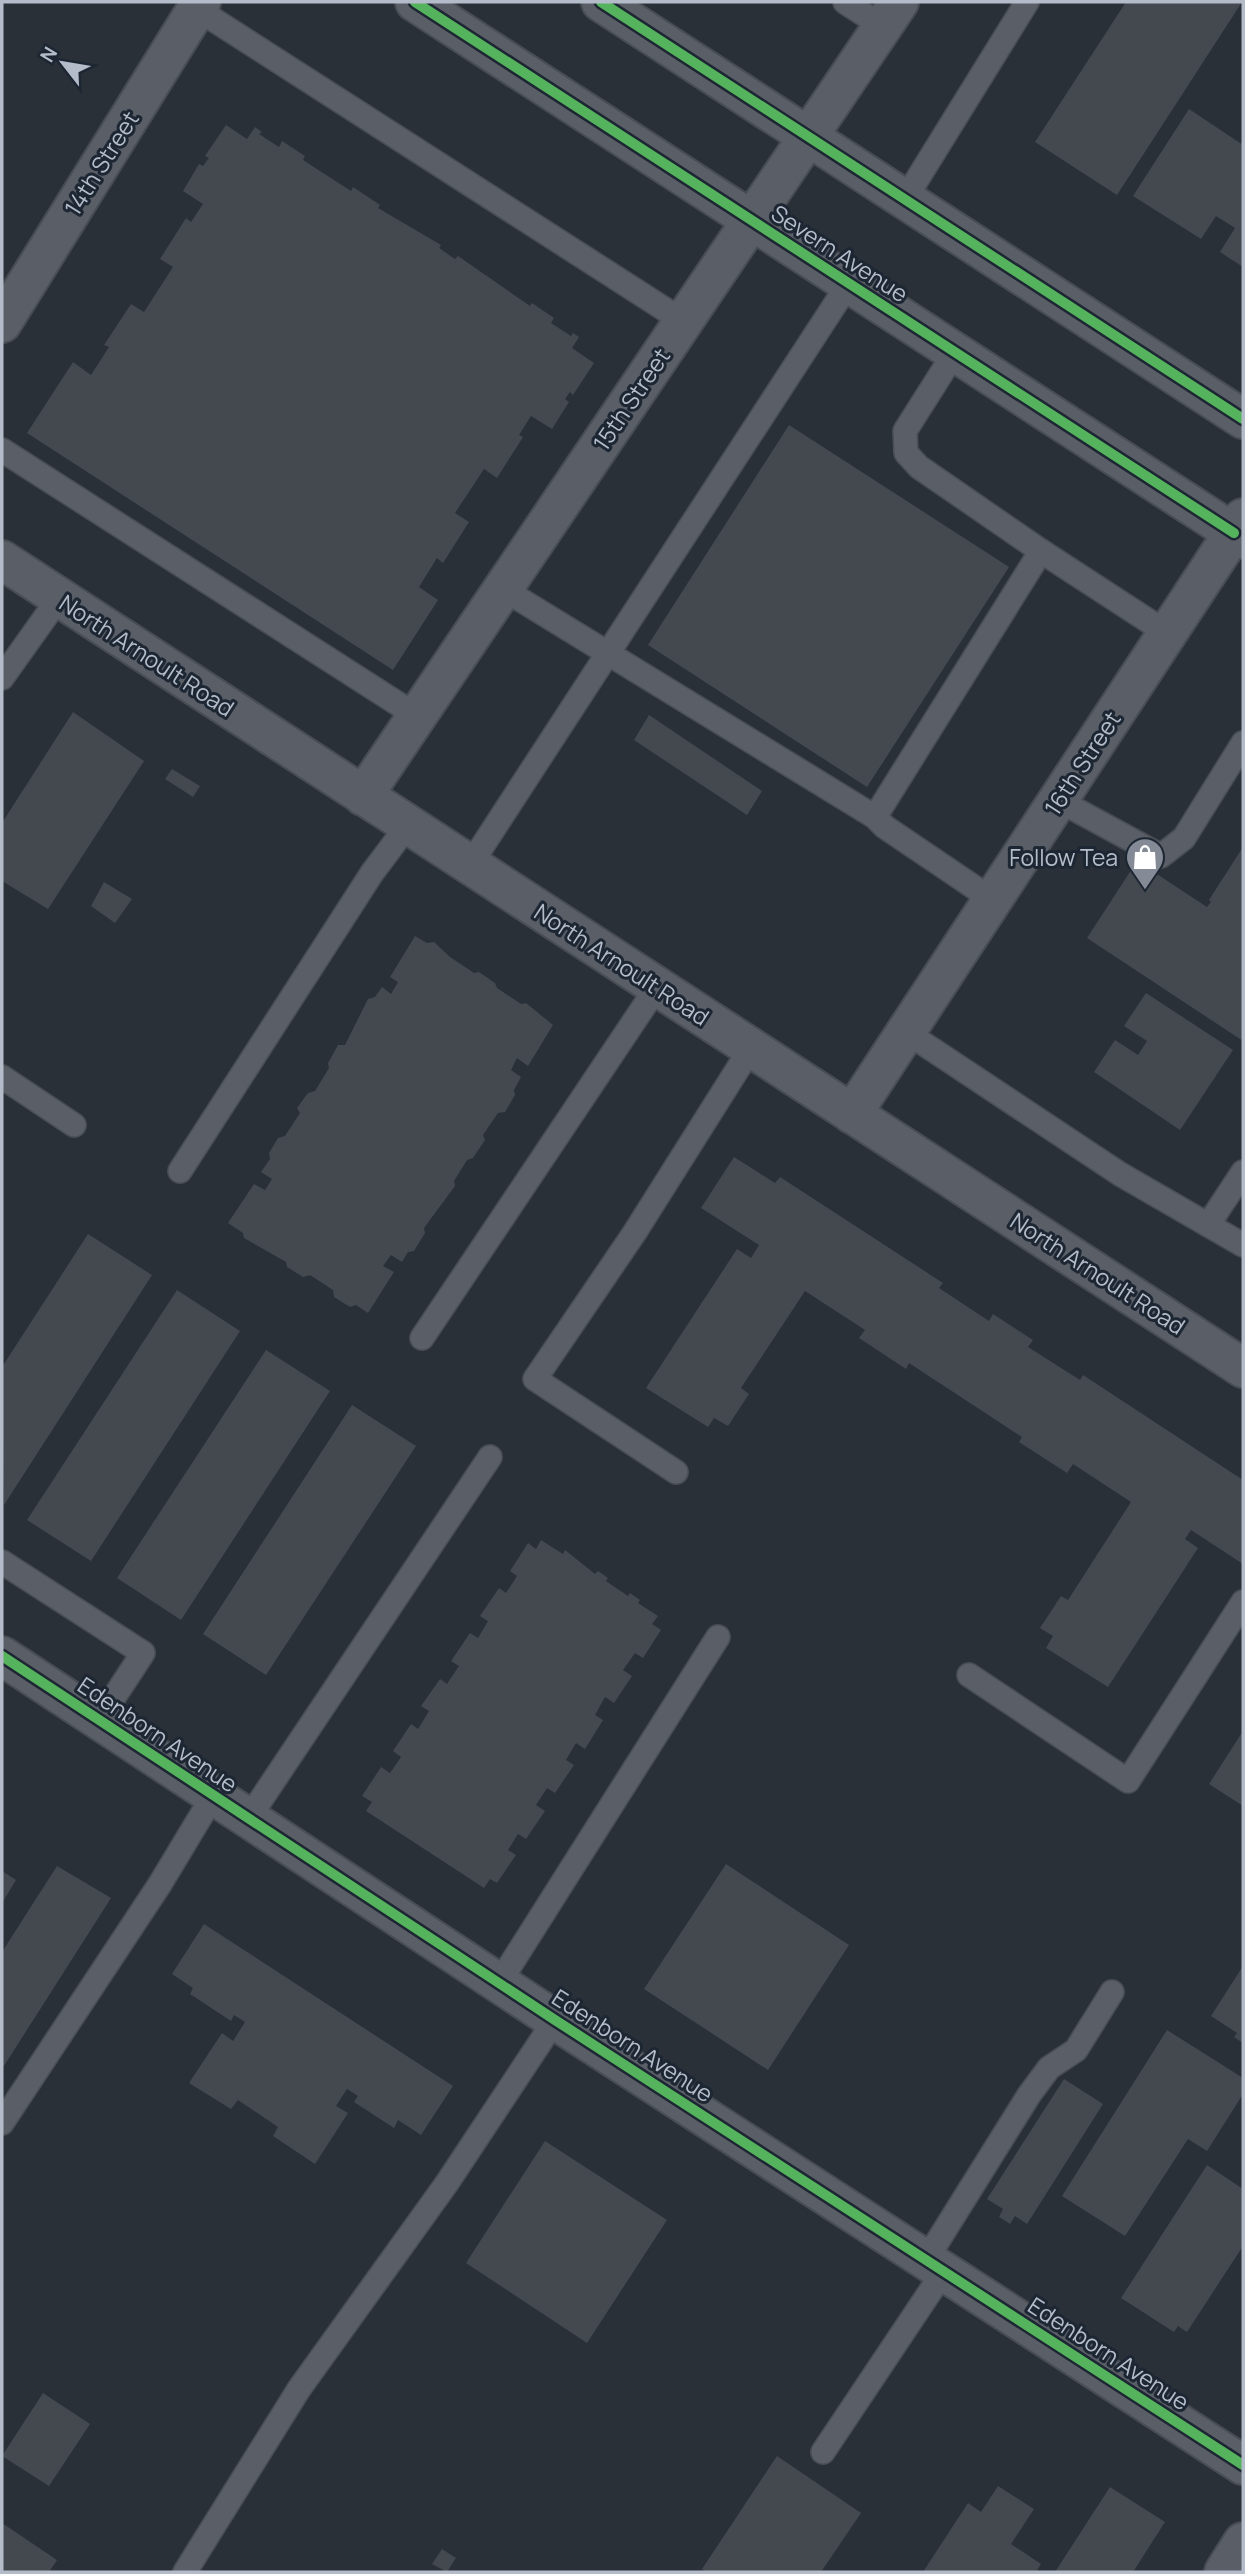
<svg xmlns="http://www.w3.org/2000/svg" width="1245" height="2574" font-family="Manrope,sans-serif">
	<rect width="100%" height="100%" fill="#2a3038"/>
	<g fill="#444950">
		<polygon points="1126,2 1242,2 1117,195 1035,142"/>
		<polygon points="1189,109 1243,145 1243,267 1220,252 1235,228 1216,216 1201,239 1133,196"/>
		<polygon points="226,125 247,139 255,127 262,132 259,134 279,147 282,141 305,156 303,160 351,191 353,187 380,205 378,208 441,245 439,248 455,259 458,256 530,306 532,303 554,318 551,323 571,336 573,333 579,337 572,348 594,363 573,395 570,392 565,399 569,402 552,429 531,416 519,435 523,437 497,478 484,469 455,513 469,522 443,563 437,558 419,587 438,600 393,670 27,433 73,362 91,375 109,347 104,345 131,304 144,312 173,267 160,259 186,218 191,222 203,204 183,191 199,164 203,166 209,158 205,156"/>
		<polygon points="789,425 1009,567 867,787 648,645"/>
		<polygon points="73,712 144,761 48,909 2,881 2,823"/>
		<polygon points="649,715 762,791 747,815 634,740"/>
		<polygon points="172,769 200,786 193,797 165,779"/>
		<polygon points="1243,847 1243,1041 1087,938 1137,861 1207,907 1211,902 1209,900"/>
		<polygon points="104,882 132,899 115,923 91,906"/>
		<polygon points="415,936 427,943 434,942 450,957 474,973 479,972 495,983 497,988 521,1004 526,1003 553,1025 528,1066 517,1058 511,1070 521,1077 514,1090 515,1095 505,1112 498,1113 483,1135 485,1140 473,1158 467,1160 454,1181 455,1186 424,1228 425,1233 414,1251 408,1252 402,1262 391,1255 383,1266 394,1272 368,1313 356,1305 350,1307 334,1297 333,1290 310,1275 303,1277 287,1267 286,1262 244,1238 243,1233 228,1223 254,1184 265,1190 272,1179 261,1172 270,1159 269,1153 278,1138 285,1136 300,1113 297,1108 308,1093 315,1091 329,1068 328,1063 338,1045 345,1045 368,999 375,997 382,987 391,994 398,982 390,977"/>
		<polygon points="1146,993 1233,1050 1180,1130 1094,1072 1115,1040 1138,1055 1147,1041 1124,1026"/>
		<polygon points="734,1157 775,1183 780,1177 943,1283 939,1288 989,1321 993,1314 1033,1340 1028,1347 1080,1380 1083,1375 1243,1480 1243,1564 1191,1530 1185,1539 1198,1548 1108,1687 1046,1648 1053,1636 1040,1628 1061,1596 1068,1600 1131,1502 1073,1464 1067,1473 1019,1442 1022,1437 909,1363 906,1369 859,1338 865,1330 805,1291 741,1388 749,1394 728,1426 714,1418 708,1427 646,1388 737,1249 751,1258 759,1245 701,1208"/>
		<polygon points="88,1234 152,1275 4,1505 2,1367"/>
		<polygon points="177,1290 240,1331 91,1561 27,1520"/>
		<polygon points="266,1350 330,1391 181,1620 117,1578"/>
		<polygon points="352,1405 416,1446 266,1675 203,1634"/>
		<polygon points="541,1540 563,1554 565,1550 595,1574 598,1571 608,1578 606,1581 628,1596 630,1593 640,1600 638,1603 658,1616 652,1624 661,1630 643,1658 635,1653 623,1670 632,1676 614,1703 605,1697 595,1715 603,1720 585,1749 576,1743 566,1760 574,1765 555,1793 547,1788 536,1805 545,1811 526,1839 518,1834 508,1850 516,1855 497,1883 490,1879 484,1888 366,1811 372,1802 362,1796 381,1767 390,1773 401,1757 393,1751 411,1724 418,1729 429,1711 421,1706 440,1679 447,1684 459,1666 451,1661 470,1633 478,1638 488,1621 480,1616 499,1588 506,1593 517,1576 510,1571 528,1543 536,1549"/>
		<polygon points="1243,1731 1243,1806 1209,1784"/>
		<polygon points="726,1864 849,1945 768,2070 644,1989"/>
		<polygon points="57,1866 111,1898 2,2069 2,1952"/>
		<polygon points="2,1871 16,1880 2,1903"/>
		<polygon points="204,1924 453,2086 421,2135 398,2120 394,2128 354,2102 358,2096 347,2089 336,2106 348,2113 315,2164 273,2136 278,2127 238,2100 231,2109 189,2083 222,2033 233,2041 245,2022 234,2015 231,2021 190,1994 193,1988 172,1974"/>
		<polygon points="1243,1966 1243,2043 1234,2037 1237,2033 1211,2016"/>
		<polygon points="1167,2030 1243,2078 1243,2094 1207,2151 1188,2139 1125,2236 1062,2196"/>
		<polygon points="1064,2079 1103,2104 1027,2224 1015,2216 1010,2224 999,2217 1003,2209 987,2199"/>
		<polygon points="545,2141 667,2220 587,2343 466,2263"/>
		<polygon points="1207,2165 1243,2189 1243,2246 1187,2332 1178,2326 1174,2332 1121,2298"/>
		<polygon points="43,2393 90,2424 49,2486 2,2456"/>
		<polygon points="777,2456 861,2513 821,2572 706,2572 702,2569"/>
		<polygon points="998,2486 1034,2509 1011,2544 1041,2564 1037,2570 1041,2572 923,2572 968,2503 981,2512"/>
		<polygon points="1110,2487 1165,2522 1133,2572 1055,2572"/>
		<polygon points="2,2523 57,2560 49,2572 2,2572"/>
		<polygon points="442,2549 456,2558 447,2572 432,2564"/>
	</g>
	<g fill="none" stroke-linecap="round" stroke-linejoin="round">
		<defs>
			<g id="service">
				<polyline points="845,2 882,26"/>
				<polyline points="197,9 683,321"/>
				<polyline points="905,199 1027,2"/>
				<polyline points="955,352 905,431 906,453 919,467 1041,551 875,817 885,827 993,900"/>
				<polyline points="2,450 417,716"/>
				<polyline points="1041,551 1167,633"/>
				<polyline points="503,589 875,817"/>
				<polyline points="2,678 59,598"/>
				<polyline points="1058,800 1161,856 1184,838 1243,743"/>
				<polyline points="470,865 849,283"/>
				<polyline points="906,1032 1120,1174 1243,1245"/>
				<polyline points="2,1077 74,1125"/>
				<polyline points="180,1171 372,873 408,825"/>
				<polyline points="1208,1225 1243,1172"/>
				<polyline points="422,1338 657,987"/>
				<polyline points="676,1472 535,1379 635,1232 751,1048"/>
				<polyline points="2,1562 143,1653 99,1720"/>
				<polyline points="969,1675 1128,1781 1243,1602"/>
				<polyline points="248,1819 490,1457"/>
				<polyline points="499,1983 718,1637"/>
				<polyline points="2,2123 160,1884 213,1796"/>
				<polyline points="926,2260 1029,2095 1049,2068 1076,2050 1112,1992"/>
				<polyline points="823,2452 944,2271"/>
				<polyline points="185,2572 299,2389 447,2183 555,2020"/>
			</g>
			<g id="minor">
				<polyline points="2,323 201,2"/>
				<polyline points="2,560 1243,1368"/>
				<polyline points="363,796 899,2"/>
				<polyline points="852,1114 1243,518"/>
				<polyline points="2,1656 555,2020 1243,2465"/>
				<polyline points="1224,2572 1243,2542"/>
			</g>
			<g id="tertiary">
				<polyline points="415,2 1243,539"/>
				<polyline points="601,2 1243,419"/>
			</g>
		</defs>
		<use href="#service" stroke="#484c53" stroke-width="26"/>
		<use href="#minor" stroke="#484c53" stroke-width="42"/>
		<use href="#tertiary" stroke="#484c53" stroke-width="42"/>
		<use href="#service" stroke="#5a5e66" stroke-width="23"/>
		<use href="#minor" stroke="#5a5e66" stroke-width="38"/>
		<use href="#tertiary" stroke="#5a5e66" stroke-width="38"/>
		<defs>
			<g id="cycleway">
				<polyline points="415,2 1234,533"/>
				<polyline points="601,2 1243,419"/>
				<polyline points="2,1656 555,2020 1243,2465"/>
			</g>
		</defs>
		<use href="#cycleway" stroke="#1d2633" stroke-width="15"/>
		<use href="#cycleway" stroke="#56b35d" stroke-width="10"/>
	</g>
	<defs>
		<symbol id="shop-pin" viewBox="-11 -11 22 30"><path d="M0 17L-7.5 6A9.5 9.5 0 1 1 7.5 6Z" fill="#848b96" stroke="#1d2633"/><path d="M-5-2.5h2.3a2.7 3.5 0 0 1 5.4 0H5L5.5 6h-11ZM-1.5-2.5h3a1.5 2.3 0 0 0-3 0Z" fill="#fff"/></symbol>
	</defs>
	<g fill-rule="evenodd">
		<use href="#shop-pin" x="1123" y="835" width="44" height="60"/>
	</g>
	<g text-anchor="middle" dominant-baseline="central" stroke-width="6" stroke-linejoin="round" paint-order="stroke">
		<g font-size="23" fill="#b4bcc9" stroke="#1d2633">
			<text transform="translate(101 163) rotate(-58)">14th Street</text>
			<text transform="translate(840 253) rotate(33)">Severn Avenue</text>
			<text transform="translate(631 399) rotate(-56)">15th Street</text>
			<text transform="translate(147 655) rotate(33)">North Arnoult Road</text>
			<text transform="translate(1082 763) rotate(-57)">16th Street</text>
			<text transform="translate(622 964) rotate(33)">North Arnoult Road</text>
			<text transform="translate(1098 1273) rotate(33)">North Arnoult Road</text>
			<text transform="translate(158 1734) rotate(34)">Edenborn Avenue</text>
			<text transform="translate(633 2045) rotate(33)">Edenborn Avenue</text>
			<text transform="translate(1109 2353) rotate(33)">Edenborn Avenue</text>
		</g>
		<g font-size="23" fill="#b4bcc9" stroke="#1d2633" text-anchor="end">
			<text x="1118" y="857">Follow Tea</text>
		</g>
	</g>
	<rect width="1245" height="2574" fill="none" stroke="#b4bcc9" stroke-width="7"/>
	<g transform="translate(63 63) rotate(301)" stroke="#1d2633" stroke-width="5" paint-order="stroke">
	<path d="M0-5L12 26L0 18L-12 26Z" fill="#b4bcc9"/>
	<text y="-10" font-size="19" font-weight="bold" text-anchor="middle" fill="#b4bcc9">N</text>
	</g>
</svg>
